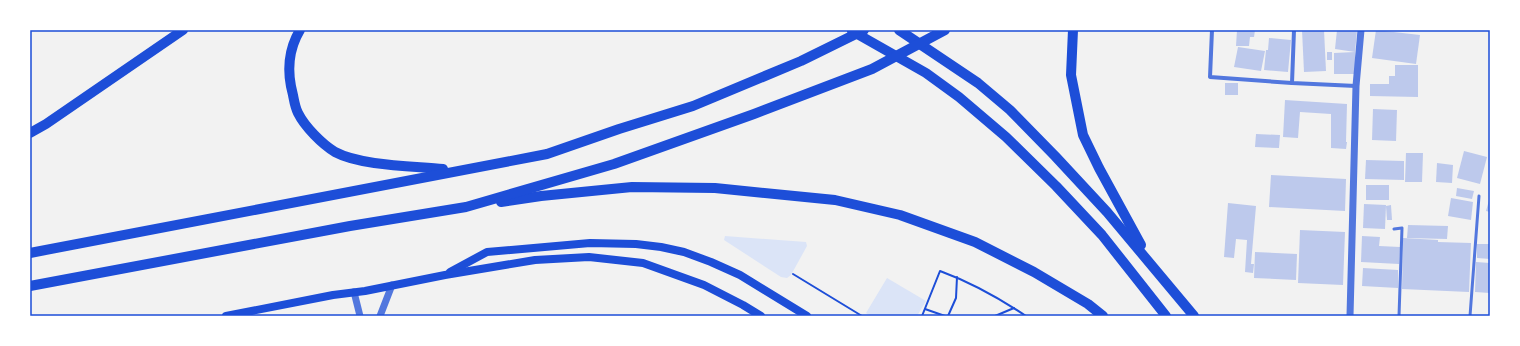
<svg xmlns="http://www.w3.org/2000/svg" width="1520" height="346" font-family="'Source Sans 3',sans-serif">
	<rect width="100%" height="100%" fill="#f2f2f2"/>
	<g fill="#dbe4f7">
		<polygon points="725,236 806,242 807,246 791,275 787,278 781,277 724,240"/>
		<polygon points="887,278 926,301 917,316 871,316 866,313"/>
	</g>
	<g fill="#bdc9ec">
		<polygon points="1237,30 1255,30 1254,37 1250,37 1249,46 1236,46"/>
		<polygon points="1302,30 1324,30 1326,71 1304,72"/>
		<polygon points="1337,30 1357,31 1355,52 1335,49"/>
		<polygon points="1376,30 1420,35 1416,64 1372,58"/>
		<polygon points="1269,38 1291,40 1288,72 1264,70 1266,50 1268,50"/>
		<polygon points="1238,47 1265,51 1261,71 1234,67"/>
		<rect x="1327" y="52" width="5" height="8"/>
		<polygon points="1355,52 1356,74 1334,74 1334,53"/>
		<polygon points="1395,65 1418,65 1418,97 1370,96 1370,84 1389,84 1389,76 1395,76"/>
		<rect x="1225" y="83" width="13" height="12"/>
		<polygon points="1285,100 1347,104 1346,142 1339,142 1347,142 1346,149 1331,148 1331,114 1300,112 1298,138 1283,137"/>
		<polygon points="1373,109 1397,110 1396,141 1372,140"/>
		<polygon points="1256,134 1280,135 1279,148 1255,147"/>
		<polygon points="1464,151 1487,157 1480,184 1457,178"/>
		<polygon points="1406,153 1423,153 1422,182 1405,182"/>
		<polygon points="1366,160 1404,161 1404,180 1365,179"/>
		<polygon points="1437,163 1453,165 1452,183 1436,182"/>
		<polygon points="1271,175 1346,179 1345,211 1269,207"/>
		<rect x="1366" y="185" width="23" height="15"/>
		<polygon points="1457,188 1474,191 1472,199 1456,196"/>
		<polygon points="1490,197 1490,212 1486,211"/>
		<polygon points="1451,198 1473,202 1471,220 1448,216"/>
		<polygon points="1228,203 1256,206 1251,264 1254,264 1253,273 1245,272 1247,240 1236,239 1234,258 1224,257"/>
		<polygon points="1364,204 1386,205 1385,229 1363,228"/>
		<polygon points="1391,205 1392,220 1387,220 1386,206"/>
		<polygon points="1408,225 1448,226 1447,239 1407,238"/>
		<polygon points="1300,230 1345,232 1343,285 1298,283"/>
		<polygon points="1362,236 1380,237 1379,246 1400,247 1399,264 1361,262"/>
		<polygon points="1403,238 1438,240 1438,242 1471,243 1469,292 1402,289"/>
		<polygon points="1477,244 1490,244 1490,259 1477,258"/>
		<polygon points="1255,252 1297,254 1296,280 1254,278"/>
		<polygon points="1476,262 1490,263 1490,293 1475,292"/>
		<polygon points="1363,268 1398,270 1398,288 1362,286"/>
	</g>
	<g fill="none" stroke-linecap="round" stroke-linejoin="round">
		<g stroke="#1d4ed8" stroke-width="2">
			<polyline points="793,274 862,316"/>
			<polyline points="925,309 945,316"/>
			<path d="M922,316l18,-45c30,11 59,27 86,45"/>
			<polyline points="948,316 956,298 957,277"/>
			<polyline points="995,316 1014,308"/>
		</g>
		<g stroke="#5277de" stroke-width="3">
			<polyline points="1394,229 1402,228 1399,316"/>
			<polyline points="1470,316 1479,196"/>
		</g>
		<g stroke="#5277de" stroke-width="4">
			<polyline points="1212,30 1210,77 1292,83 1356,86"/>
			<polyline points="1292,83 1294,30"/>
		</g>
		<g stroke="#5277de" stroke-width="7">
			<polyline points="354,292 360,316"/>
			<polyline points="380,316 392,285"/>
			<polyline points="1350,316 1356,86 1361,30"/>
		</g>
		<g stroke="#1d4ed8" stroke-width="8">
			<polyline points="450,272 487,252 590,243 636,244 661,247 684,252 711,262 740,275 807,316"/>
			<polyline points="226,316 333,295 365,291 445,275 535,260 589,257 643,263 704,285 743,305 761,316"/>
		</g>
		<g stroke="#1d4ed8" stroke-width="10">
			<path d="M300,30c-12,20 -13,43 -7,65 1,5 2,12 5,18 7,14 24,31 37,39 26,14 79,14 108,17"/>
			<polyline points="899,30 978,83 1010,110 1055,156 1107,212 1194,316"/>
			<polyline points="1073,30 1071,75 1083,135 1099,168 1141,245"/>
			<polyline points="852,31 926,73 959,97 1006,137 1056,186 1102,235 1166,316"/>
			<polyline points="30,133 46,124 183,30"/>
			<polyline points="501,202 541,196 632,187 715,188 835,200 900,215 975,242 1034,272 1088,304 1103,316"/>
			<polyline points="30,253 547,154 619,129 693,106 801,61 864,30"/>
			<polyline points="30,286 350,226 466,207 614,164 754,114 872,69 945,30"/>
		</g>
	</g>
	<rect width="1520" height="346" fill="none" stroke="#ffffff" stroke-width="62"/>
	<rect x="31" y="31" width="1458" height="284" fill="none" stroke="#1d4ed8" stroke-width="1.5"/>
</svg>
